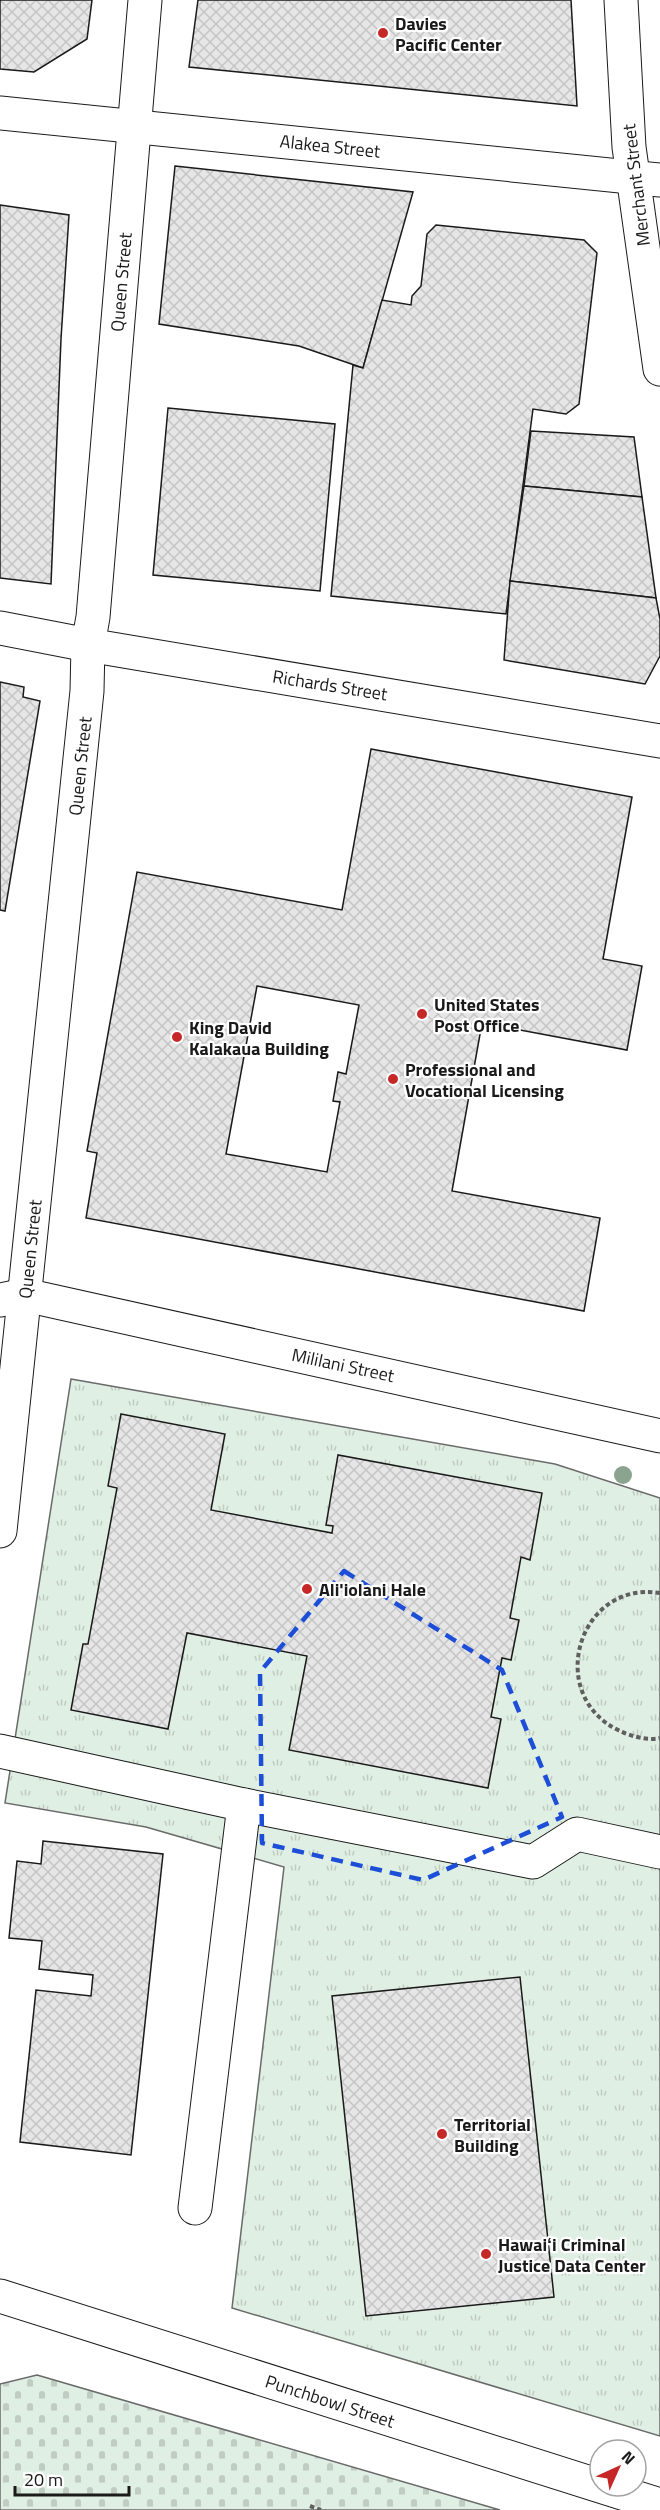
<svg xmlns="http://www.w3.org/2000/svg" width="660" height="2510" font-family="'Titillium Web',sans-serif">
	<defs>
		<pattern id="cemetery-stones" width="16" height="16" patternUnits="userSpaceOnUse" patternTransform="scale(1.5)"><rect width="16" height="16" fill="#e0efe3"/><path d="M2 7V4a2 2 0 0 1 4 0v3zM10 15v-3a2 2 0 0 1 4 0v3z" fill="#c0ccc2"/></pattern>
		<pattern id="park-tufts" width="24" height="20" patternUnits="userSpaceOnUse" patternTransform="scale(1.5)"><rect width="24" height="20" fill="#e0efe3"/><path d="M3 7l-1-3M5 7V3M7 7l1-3M15 17l-1-3M17 17v-4M19 17l1-3" fill="none" stroke="#c0ccc2"/></pattern>
		<pattern id="building-cross-hatch" width="8" height="8" patternUnits="userSpaceOnUse" patternTransform="scale(1.5)"><rect width="8" height="8" fill="#e6e6e6"/><path d="M0 0l8 8M0 8l8-8" fill="none" stroke="#c5c5c5"/></pattern>
	</defs>
	<rect width="100%" height="100%" fill="#fff"/>
	<polygon fill="url(#cemetery-stones)" stroke="#6a6a6a" stroke-width="1.5" points="37,2375 500,2510 0,2510 0,2384"/>
	<polygon fill="url(#park-tufts)" stroke="#6a6a6a" stroke-width="1.5" points="71,1379 555,1464 660,1498 660,2436 232,2308 284,1867 146,1827 5,1803"/>
	<g fill="url(#building-cross-hatch)" stroke="#1a1a1a" stroke-width="1.5" fill-rule="evenodd">
		<polygon points="0,0 92,0 87,39 34,72 0,69"/>
		<polygon points="198,0 571,0 577,106 189,67"/>
		<polygon points="175,166 413,192 363,368 299,346 159,324"/>
		<polygon points="0,205 69,215 61,339 51,584 0,578"/>
		<polygon points="436,225 584,240 597,253 579,404 566,414 533,409 506,614 331,596 353,365 363,368 382,300 411,305 412,296 421,286 427,234"/>
		<polygon points="168,408 335,424 320,591 153,575"/>
		<polygon points="531,431 634,437 642,497 524,486"/>
		<polygon points="524,486 642,497 656,598 510,581"/>
		<polygon points="510,581 656,598 660,619 660,656 645,684 504,660"/>
		<polygon points="0,682 24,687 23,697 40,701 5,911 0,910"/>
		<path d="M371,749l261,48 -29,162 39,7 -15,84 -145,-27 -30,168 148,27 -16,93 -498,-93 11,-65 -10,-2 50,-279 205,38zM257,986l102,19 -13,69 -8,-2 -5,29 7,1 -13,70 -101,-18z"/>
		<polygon points="121,1414 225,1434 211,1510 332,1533 333,1526 326,1525 338,1455 542,1493 530,1560 521,1557 510,1618 519,1620 511,1660 502,1658 491,1717 501,1719 488,1788 289,1750 307,1656 187,1633 168,1729 71,1710 83,1644 88,1644 117,1488 108,1486"/>
		<polygon points="43,1841 163,1854 131,2155 20,2142 36,1990 91,1996 93,1975 39,1969 42,1941 9,1938 17,1861 41,1864"/>
		<polygon points="520,1977 554,2297 366,2316 332,1996"/>
	</g>
	<g fill="none" stroke-linecap="round" stroke-linejoin="round">
		<defs>
			<g id="minor">
				<polyline points="621,0 629,147 660,369"/>
				<polyline points="0,628 88,645 660,741"/>
				<polyline points="0,1300 25,1295 660,1436"/>
				<polyline points="0,1751 244,1805 533,1862 577,1834 660,1852"/>
				<polyline points="195,2208 244,1805"/>
			</g>
			<g id="major">
				<polyline points="0,113 660,180"/>
				<polyline points="0,1531 87,691 88,645 93,617 145,0"/>
				<polyline points="0,2296 660,2505"/>
			</g>
		</defs>
		<use href="#minor" stroke="#1a1a1a" stroke-width="35"/>
		<use href="#major" stroke="#1a1a1a" stroke-width="35"/>
		<g stroke="#5f5f5f" stroke-width="4" stroke-dasharray="4.5 3" stroke-linecap="butt">
			<path d="M660,1593c-82,-13 -116,103 -40,138 11,5 27,10 40,7"/>
			<polyline points="310,2506 321,2510"/>
		</g>
		<use href="#minor" stroke="#fff" stroke-width="33"/>
		<use href="#major" stroke="#fff" stroke-width="33"/>
	</g>
	<circle fill="#8aa48f" cx="623" cy="1475" r="9"/>
	<path fill="none" stroke="#1d4ed8" stroke-width="4.5" stroke-dasharray="12 8" stroke-linejoin="round" d="M344,1571l158,99 60,147 -139,63 -161,-37 -2,-171z"/>
	<g fill="#c62828" stroke="#fff" stroke-width="2">
		<circle cx="383" cy="33" r="6"/>
		<circle cx="422" cy="1014" r="6"/>
		<circle cx="177" cy="1037" r="6"/>
		<circle cx="393" cy="1079" r="6"/>
		<circle cx="307" cy="1589" r="6"/>
		<circle cx="442" cy="2134" r="6"/>
		<circle cx="486" cy="2254" r="6"/>
	</g>
	<g text-anchor="middle" dominant-baseline="central" stroke-width="4.5" stroke-linejoin="round" paint-order="stroke">
		<g font-size="18" font-weight="bold" fill="#1a1a1a" stroke="#fff" text-anchor="start">
			<text x="395" y="23">Davies<tspan x="395" dy="21">Pacific Center</tspan></text>
			<text x="434" y="1004">United States<tspan x="434" dy="21">Post Office</tspan></text>
			<text x="189" y="1027">King David<tspan x="189" dy="21">Kalakaua Building</tspan></text>
			<text x="405" y="1069">Professional and<tspan x="405" dy="21">Vocational Licensing</tspan></text>
			<text x="319" y="1589">Ali'iolani Hale</text>
			<text x="454" y="2124">Territorial<tspan x="454" dy="21">Building</tspan></text>
			<text x="498" y="2244">Hawaiʻi Criminal<tspan x="498" dy="21">Justice Data Center</tspan></text>
		</g>
		<g font-size="18" fill="#1a1a1a" stroke="#fff">
			<text transform="translate(330 146) rotate(6)">Alakea Street</text>
			<text transform="translate(636 185) rotate(-97)">Merchant Street</text>
			<text transform="translate(121 282) rotate(-85)">Queen Street</text>
			<text transform="translate(330 685) rotate(9)">Richards Street</text>
			<text transform="translate(80 766) rotate(-84)">Queen Street</text>
			<text transform="translate(30 1249) rotate(-84)">Queen Street</text>
			<text transform="translate(343 1365) rotate(12)">Mililani Street</text>
			<text transform="translate(330 2401) rotate(18)">Punchbowl Street</text>
		</g>
	</g>
	<g transform="translate(618 2468) rotate(45)"><circle r="28" fill="#ffffff" stroke="#a3a3a3" stroke-width="1.5"/>
	<path d="M0-4.5L10 22L0 15L-10 22Z" fill="#c62828"/>
	<text y="-9" font-size="16" font-weight="bold" text-anchor="middle" fill="#1a1a1a">N</text>
	</g>
	<path d="M15 2486v9h114v-9" fill="none" stroke="#1a1a1a" stroke-width="3"/>
	<text x="24" y="2486" font-size="18" fill="#1a1a1a" stroke="#ffffff" stroke-width="4.5" paint-order="stroke">20 m</text>
</svg>
